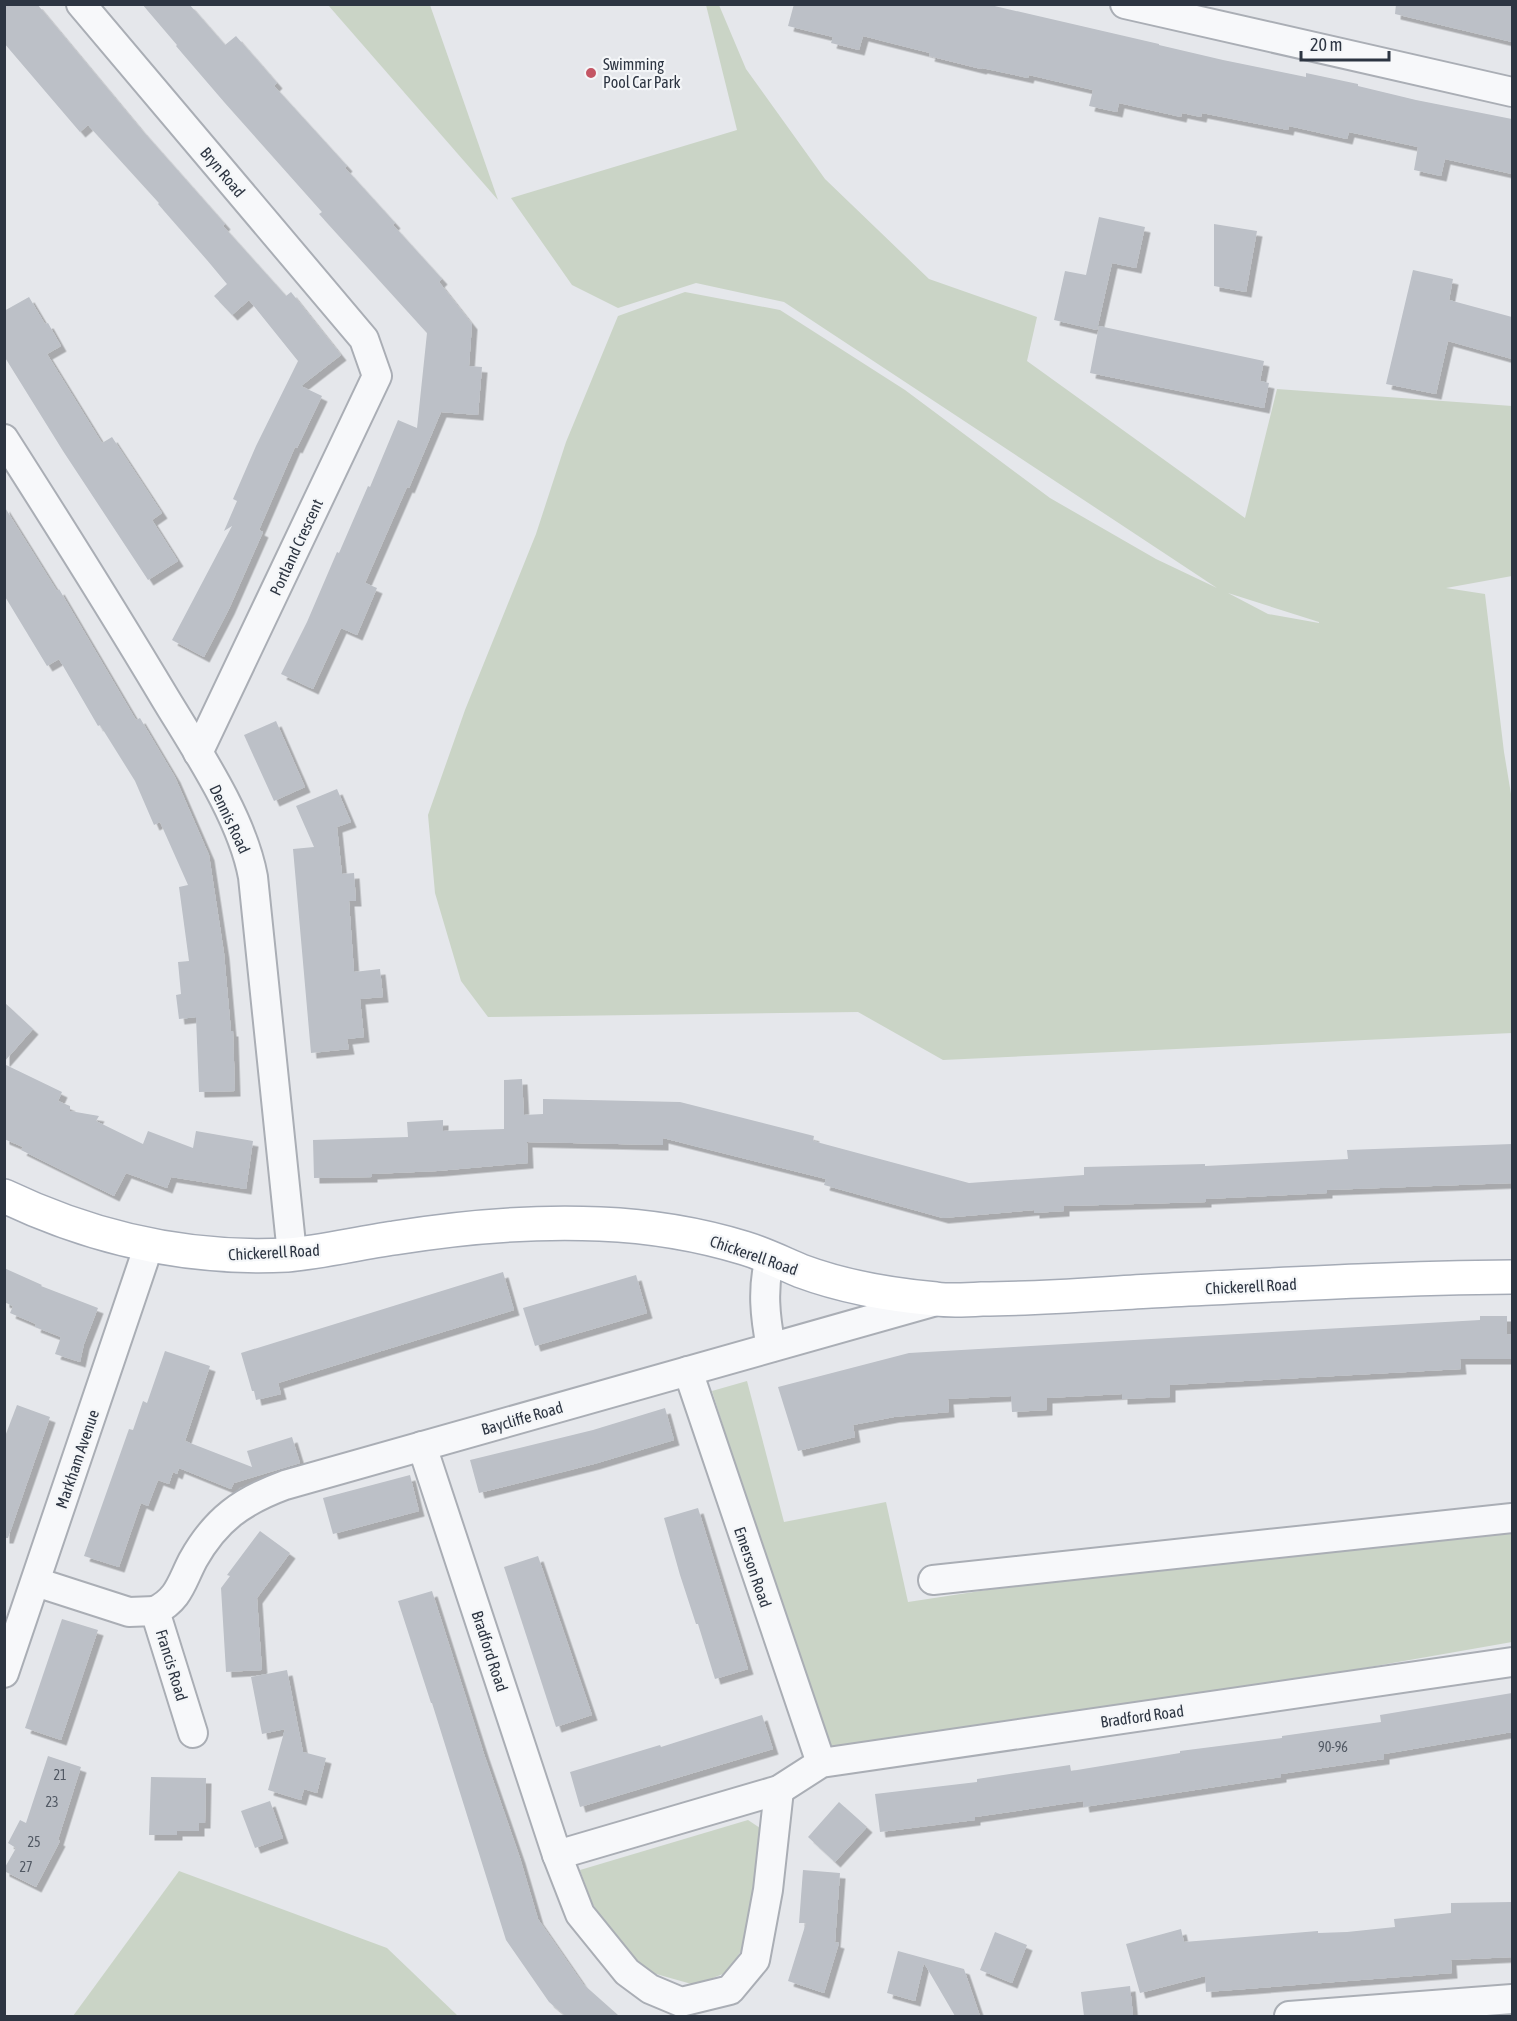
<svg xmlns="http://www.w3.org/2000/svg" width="1517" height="2021" font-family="'Asap Condensed',sans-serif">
	<defs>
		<filter id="shadow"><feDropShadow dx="5.5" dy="5.5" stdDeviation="0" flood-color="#0004"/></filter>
	</defs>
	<rect width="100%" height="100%" fill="#e5e7eb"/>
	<g fill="#cad4c6" fill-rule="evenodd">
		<polygon points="328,5 430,5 498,200"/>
		<path d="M706,5h13l27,64 79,110 104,100 108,38 -10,44 218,157 32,-129 235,17v170l-66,12 39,6 19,158 8,48v233l-569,27 -85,-48 -370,5 -27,-36 -26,-88 -7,-78 37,-105 71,-176 30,-92 52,-126 67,-24 95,18 125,80 145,108 106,61 61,29 -433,-286 -88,-19 -78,25 -46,-23 -61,-87 226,-68zM1228,593l91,29v1l-51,-9z"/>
		<polygon points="747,1381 784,1522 886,1502 908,1602 1512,1510 1512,1642 829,1762 712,1391"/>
		<polygon points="748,1820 760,1828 752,1903 744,1946 728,1972 695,1985 649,1972 614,1936 592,1903 580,1870"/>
		<polygon points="179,1871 387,1948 458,2016 73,2016"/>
	</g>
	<g fill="#bcc0c7" filter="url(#shadow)">
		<polygon points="4,4 37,4 140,128 225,224 223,226 286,296 291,292 341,355 301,386 322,396 297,448 295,447 259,530 263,532 229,609 204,657 172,640 232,526 224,531 237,501 233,499 256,446 298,361 249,300 232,315 214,296 227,284 207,260 158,204 159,203 88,125 80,132 4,43"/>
		<polygon points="142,4 189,4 225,45 236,36 277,83 274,86 347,166 345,168 395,223 393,225 442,279 439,282 472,324 469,366 482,367 478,415 441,412 409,488 407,487 365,583 377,588 357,635 341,628 313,689 281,674 307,622 337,552 339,553 368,486 370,487 398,420 417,428 427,333 319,214 322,212 225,103 176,46 177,45"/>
		<polygon points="794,4 986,4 1159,44 1159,45 1223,60 1306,77 1306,73 1358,84 1358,86 1416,100 1512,119 1512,174 1445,159 1441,176 1414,170 1418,147 1349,132 1347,139 1289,126 1288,130 1202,113 1201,117 1182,113 1181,117 1119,103 1117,112 1089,106 1093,90 1029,75 1028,78 982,68 981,69 929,56 930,53 863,36 859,50 831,43 833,37 788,26"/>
		<polygon points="1396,4 1512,4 1512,42 1395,14"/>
		<polygon points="1099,217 1145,227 1136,268 1112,263 1097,330 1054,320 1065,271 1086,275"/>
		<polygon points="1214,224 1257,231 1246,292 1214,286"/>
		<polygon points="1413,270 1453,279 1449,300 1512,317 1512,359 1448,341 1436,394 1386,384"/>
		<polygon points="29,297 45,324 48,323 61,346 47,354 102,443 112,437 162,513 152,520 178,561 148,580 63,451 4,356 4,311"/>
		<polygon points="1099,326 1264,361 1260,381 1269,383 1264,408 1090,373"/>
		<polygon points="4,506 57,591 59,589 136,720 140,718 175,777 209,855 224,953 231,1031 233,1031 235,1091 199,1092 196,1017 179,1019 176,995 181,994 178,962 189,961 179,887 188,885 160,822 154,825 135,781 100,725 98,726 59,659 47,666 4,595"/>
		<polygon points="276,721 305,787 274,801 244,735"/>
		<polygon points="337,789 351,822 337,827 342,874 354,873 356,901 349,901 354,972 380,969 383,997 360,999 364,1037 347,1039 349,1049 311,1053 293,849 314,847 296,806"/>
		<polygon points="4,1002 33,1029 4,1062"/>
		<polygon points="4,1064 62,1092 58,1101 70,1106 70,1111 99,1116 96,1121 143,1144 148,1131 193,1148 196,1131 253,1141 246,1189 171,1177 167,1188 126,1173 114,1196 21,1150 23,1147 4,1139"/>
		<polygon points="522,1079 524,1115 543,1114 543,1099 680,1102 814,1136 813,1141 969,1183 1084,1175 1084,1167 1205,1164 1205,1166 1348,1159 1347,1150 1512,1144 1512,1183 1327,1190 1327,1193 1206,1199 1206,1202 1064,1206 1064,1211 1034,1213 1034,1210 943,1218 824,1185 826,1179 663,1138 663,1145 527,1142 528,1163 437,1171 372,1174 372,1177 314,1178 313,1140 408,1137 407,1122 443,1120 443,1131 504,1129 504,1080"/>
		<polygon points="4,1268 42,1285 41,1286 98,1308 84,1344 80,1362 55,1354 61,1337 35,1327 36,1324 10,1313 13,1306 4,1302"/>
		<polygon points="503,1272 514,1310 278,1383 281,1394 256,1400 254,1391 252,1391 241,1353"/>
		<polygon points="636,1275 647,1313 535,1346 523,1308"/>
		<polygon points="1480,1316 1507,1316 1507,1334 1512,1335 1512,1359 1460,1359 1461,1369 1170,1385 1170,1397 1122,1399 1122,1394 1047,1398 1047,1410 1012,1412 1011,1396 948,1399 949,1412 894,1417 853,1425 855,1437 798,1451 778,1387 909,1353 1480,1320"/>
		<polygon points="165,1351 210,1366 185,1441 252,1467 247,1451 292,1437 300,1463 234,1483 231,1489 179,1468 177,1474 173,1472 169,1484 158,1480 148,1506 141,1503 119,1567 84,1556 129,1429 133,1430 143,1401 147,1403"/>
		<polygon points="17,1405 50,1417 8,1538 4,1538 4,1439"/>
		<polygon points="665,1408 674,1440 594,1464 479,1493 470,1460 593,1430"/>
		<polygon points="410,1475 419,1511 333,1534 323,1498"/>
		<polygon points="698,1508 748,1669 715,1679 698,1624 696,1624 680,1575 664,1518"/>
		<polygon points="260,1531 290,1553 257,1598 262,1670 226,1672 221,1588 230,1576 227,1575"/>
		<polygon points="538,1556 592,1715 556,1727 504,1567"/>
		<polygon points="432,1591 484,1754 520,1858 538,1919 583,1984 619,2016 566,2016 549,2002 506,1940 432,1703 431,1703 398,1601"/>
		<polygon points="62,1619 98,1630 61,1740 25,1728"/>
		<polygon points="287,1670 303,1752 326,1758 317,1793 304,1789 301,1800 268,1790 285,1729 262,1734 251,1677"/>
		<polygon points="1512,1693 1512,1732 1384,1754 1384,1759 1281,1774 1281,1777 1084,1807 1083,1801 975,1817 975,1820 880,1832 875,1794 977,1782 977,1779 1070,1765 1071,1771 1180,1753 1180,1751 1282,1738 1282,1736 1381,1722 1380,1715"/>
		<polygon points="762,1715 773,1749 580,1807 570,1772 660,1745 661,1747"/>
		<polygon points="48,1756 81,1767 58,1840 60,1841 36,1887 4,1871 4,1869 16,1848 8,1843 20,1820 26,1823"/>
		<polygon points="151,1777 206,1778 205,1823 199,1823 199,1831 177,1831 177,1835 149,1835"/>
		<polygon points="270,1801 283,1838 255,1848 241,1811"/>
		<polygon points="839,1802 867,1827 835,1862 808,1837"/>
		<polygon points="803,1870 840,1873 835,1942 839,1943 824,1993 788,1981 806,1923 799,1923"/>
		<polygon points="1512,1902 1512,1957 1451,1960 1452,1973 1206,1992 1205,1976 1140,1993 1126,1944 1181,1929 1184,1942 1318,1931 1318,1933 1347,1932 1395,1927 1394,1919 1451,1913 1451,1903"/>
		<polygon points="995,1932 1027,1945 1012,1983 980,1970"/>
		<polygon points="898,1951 964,1969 980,2016 955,2016 924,1963 915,2001 887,1993"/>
		<polygon points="1130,1986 1133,2016 1084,2016 1081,1992"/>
	</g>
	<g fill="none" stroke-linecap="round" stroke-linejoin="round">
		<defs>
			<g id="minor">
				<polyline points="81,4 364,339 377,376 198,753"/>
				<polyline points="1125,4 1512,92"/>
				<path d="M4,439c55,86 109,172 161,259 32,53 77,119 88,179l39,377"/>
				<path d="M770,1258c-8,30 -5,59 1,89"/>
				<polyline points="688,1371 821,1763"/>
				<polyline points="422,1446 557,1855 580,1914 627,1972 650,1989 681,2002 730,1990 755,1960 768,1890 779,1790"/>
				<polyline points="933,1580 1512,1518"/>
				<polyline points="36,1582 129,1612 155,1611 193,1733"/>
				<path d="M155,1611c24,-12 26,-28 38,-51 23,-41 49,-59 92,-75l651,-184"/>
				<polyline points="4,1673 149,1245"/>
				<polyline points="557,1855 779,1790 821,1763 1512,1662"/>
				<polyline points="1289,2016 1512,1999"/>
			</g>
			<path id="major" d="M4,1196c90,43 183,64 283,59 36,-3 71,-12 107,-17 68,-11 137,-17 206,-14 48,2 98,10 144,24 20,6 38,15 57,23 43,16 90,24 135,28 15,2 31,1 46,0 57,0 113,-5 169,-8 121,-6 241,-13 361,-14"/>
		</defs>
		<use href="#minor" stroke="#aaaeb5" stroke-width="32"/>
		<use href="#major" stroke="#a5abb6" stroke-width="36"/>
		<use href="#minor" stroke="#f7f8fa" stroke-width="28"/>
		<use href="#major" stroke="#fff" stroke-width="33"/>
	</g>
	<circle fill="#c45664" stroke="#f4f6f8" stroke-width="2" cx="591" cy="73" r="6"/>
	<g text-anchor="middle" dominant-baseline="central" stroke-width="4.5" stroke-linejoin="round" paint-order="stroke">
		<g font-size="14" fill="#515863">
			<text x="1333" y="1747">90-96</text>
			<text x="60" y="1775">21</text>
			<text x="52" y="1802">23</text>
			<text x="34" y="1842">25</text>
			<text x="26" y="1867">27</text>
		</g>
		<g font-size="16" fill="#2d3542" stroke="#f4f6f8" text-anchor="start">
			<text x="603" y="64">Swimming<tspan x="603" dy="18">Pool Car Park</tspan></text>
		</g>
		<g font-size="16" fill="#2d3542" stroke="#f4f6f8">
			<text transform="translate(223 172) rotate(50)">Bryn Road</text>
			<text transform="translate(296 547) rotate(-65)">Portland Crescent</text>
			<text transform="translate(230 819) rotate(65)">Dennis Road</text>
			<text transform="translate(274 1252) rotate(-3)">Chickerell Road</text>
			<text transform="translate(754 1255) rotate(19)">Chickerell Road</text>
			<text transform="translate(1251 1286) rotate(-3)">Chickerell Road</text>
			<text transform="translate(522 1418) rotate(-16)">Baycliffe Road</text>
			<text transform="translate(77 1459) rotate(-71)">Markham Avenue</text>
			<text transform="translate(753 1567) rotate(71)">Emerson Road</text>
			<text transform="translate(490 1651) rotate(72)">Bradford Road</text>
			<text transform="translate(172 1665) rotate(73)">Francis Road</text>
			<text transform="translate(1142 1716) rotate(-8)">Bradford Road</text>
		</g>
	</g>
	<rect width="1517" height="2021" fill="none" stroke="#2d3542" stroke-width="12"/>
	<path d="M1301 51v9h88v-9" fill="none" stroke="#2d3542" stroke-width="3"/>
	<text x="1310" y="51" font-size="18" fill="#2d3542" stroke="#f4f6f8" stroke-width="4.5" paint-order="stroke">20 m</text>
</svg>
